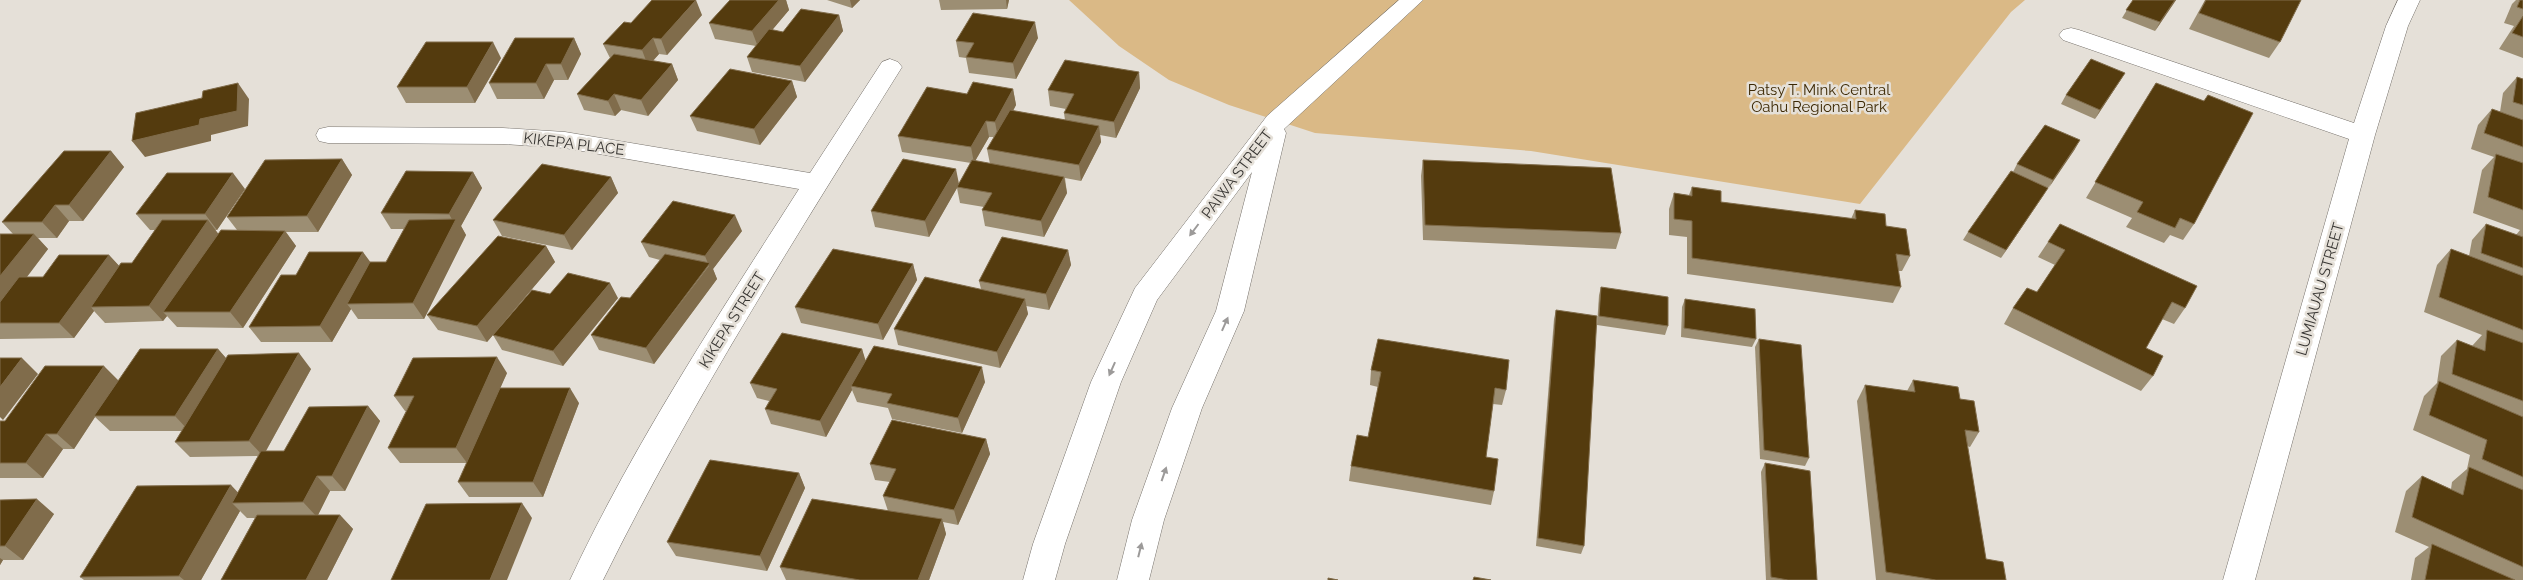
<svg xmlns="http://www.w3.org/2000/svg" width="2523" height="580" font-family="Raleway,sans-serif">
	<rect width="100%" height="100%" fill="#e5e0d8"/>
	<polygon fill="#dab986" points="1069,0 2025,0 2011,12 1860,204 1531,151 1315,133 1229,105 1169,80 1119,46"/>
	<g fill="none" stroke-linecap="round" stroke-linejoin="round">
		<defs>
			<g id="minor">
				<polygon points="1399,0 1423,0 1284,129 1286,133 1244,311 1202,408 1164,520 1149,580 1117,580 1132,520 1172,408 1216,311 1252,172 1157,300 1121,382 1065,544 1055,580 1023,580 1033,544 1091,382 1135,288 1267,116"/>
				<polygon points="2398,0 2420,0 2408,26 2375,135 2255,580 2223,580 2349,139 2063,40 2059,35 2063,30 2071,28 2079,30 2354,123 2386,26"/>
				<path d="M890,59l8,3 4,5c-105,168 -211,335 -299,513h-33c64,-137 148,-264 229,-391l-234,-41 -62,-4 -175,-1 -9,-2 -3,-6 3,-6 9,-2 175,1 62,4 245,41 72,-111z"/>
			</g>
		</defs>
		<use href="#minor" stroke="#75706a" stroke-width="1"/>
		<use href="#minor" fill="#fff" fill-rule="evenodd"/>
	</g>
	<g fill="#9c8e73" fill-rule="evenodd">
		<polygon points="730,0 786,0 789,10 772,30 783,32 839,15 843,31 805,82 752,72 747,57 756,46 715,39 709,23"/>
		<polygon points="827,0 860,0 852,8"/>
		<polygon points="939,0 1009,0 1007,9 941,10"/>
		<polygon points="2133,0 2176,0 2155,31 2122,18"/>
		<polygon points="2205,0 2301,0 2280,42 2269,58 2189,29"/>
		<polygon points="2516,0 2523,0 2523,58 2499,49 2510,32 2514,26 2504,23 2512,4"/>
		<polygon points="702,15 667,55 659,54 653,61 672,64 678,80 648,116 621,110 615,116 584,110 577,94 610,58 603,44 631,23"/>
		<polygon points="574,38 581,54 568,80 554,80 544,99 497,99 489,83"/>
		<polygon points="1038,38 1016,79 969,73 966,58 959,57 956,41"/>
		<polygon points="501,58 475,103 406,103 397,87"/>
		<path d="M1139,72l1,16 -24,50 -16,-3 1,7 -20,39 -16,-3 2,15 -23,44 -59,-11 -3,-16 2,-3 -24,-4 -3,-15 -28,49 -54,-10 -4,-16 88,-28 12,-20 -69,-11 -4,-16 69,-42 46,-5 3,16 -3,6 52,9 -1,-7 2,-4 -16,-3 -2,-16zM989,137h5l-7,12 3,15 -15,-3z"/>
		<polygon points="2125,73 2095,119 2061,104 2066,95"/>
		<polygon points="2517,77 2523,79 2523,580 2411,580 2415,558 2429,547 2395,532 2406,491 2422,476 2451,489 2452,482 2467,469 2470,455 2413,430 2424,396 2437,383 2441,356 2457,340 2472,346 2482,335 2424,312 2437,265 2451,249 2469,256 2472,240 2486,224 2516,235 2520,230 2473,213 2482,170 2494,157 2471,149 2478,125 2492,109 2500,112 2503,93"/>
		<polygon points="792,81 797,97 760,145 697,131 690,116"/>
		<polygon points="2156,83 2204,101 2208,95 2194,224 2183,240 2170,235 2164,243 2126,227 2132,218 2086,198"/>
		<polygon points="2075,149 2048,188 2001,258 1963,240 1968,232 2013,172 2017,164"/>
		<polygon points="111,151 124,167 83,221 69,221 57,238 38,238 48,249 27,277 43,277 109,255 119,266 132,263 155,230 150,230 136,214 245,189 217,230 215,230 218,234 237,230 227,217 342,159 352,175 318,232 286,232 296,246 243,328 177,327 167,316 163,321 105,323 94,311 74,338 0,339 0,234 13,234 2,222"/>
		<polygon points="1423,160 1621,233 1616,249 1423,240 1421,176"/>
		<polygon points="473,172 482,188 461,226 466,235 424,319 358,319 351,309 332,342 261,342 249,327 296,275 370,262 386,262 404,229 391,229 381,213"/>
		<polygon points="611,177 618,193 572,250 502,236 493,220"/>
		<polygon points="1692,187 1721,202 1851,219 1855,210 1886,226 1910,256 1902,271 1898,271 1901,287 1893,303 1687,274 1687,237 1669,235 1669,209 1674,193 1689,195"/>
		<polygon points="742,231 713,269 717,279 654,364 599,350 591,335 630,298 660,260 649,257 641,242"/>
		<polygon points="2048,242 2185,308 2174,324 2162,319 2146,348 2153,376 2141,391 2004,324 2013,308 2037,292 2055,265 2038,257"/>
		<polygon points="546,246 555,262 496,331 550,294 618,298 563,366 502,350 493,335 487,342 438,330 427,315"/>
		<polygon points="1068,250 1071,265 1049,310 1026,306 1028,314 1000,368 898,345 894,329 981,289 979,281"/>
		<polygon points="913,264 917,280 883,340 801,323 795,307"/>
		<polygon points="1601,287 1668,326 1665,335 1597,325 1599,295"/>
		<polygon points="1685,299 1756,339 1752,347 1681,337 1682,307"/>
		<polygon points="1556,310 1584,546 1581,554 1536,546 1554,319"/>
		<polygon points="1759,339 1809,458 1805,466 1760,459 1755,347"/>
		<polygon points="218,349 226,358 311,369 266,451 284,451 368,406 380,421 345,491 330,491 318,515 340,515 353,529 327,580 221,580 255,518 247,518 240,511 201,580 84,580 80,577 238,492 258,456 190,457 175,442 182,431 110,431 95,417 74,449 63,449 43,478 0,478 0,421 5,421"/>
		<polygon points="862,349 865,361 985,382 962,433 892,419 888,408 857,402 852,390 826,437 771,424 765,409 769,401 757,398 750,383"/>
		<polygon points="1371,370 1506,390 1502,405 1493,404 1486,457 1494,491 1491,505 1349,481 1351,466 1368,437 1378,387 1370,385"/>
		<polygon points="507,373 500,388 579,403 543,497 469,497 458,482 467,463 400,463 388,448 406,411 405,411 394,396"/>
		<polygon points="1913,380 1960,399 1979,432 1970,447 1967,446 1986,559 2006,580 1876,580 1857,401 1865,385 1907,391"/>
		<polygon points="986,439 990,454 958,525 943,522 946,534 929,580 786,580 780,567 888,511 883,496 890,482 875,480 870,464"/>
		<polygon points="1765,463 1817,580 1766,580 1761,472"/>
		<polygon points="799,473 805,488 767,571 676,556 667,542"/>
		<polygon points="0,500 54,514 23,560 3,560 0,565"/>
	</g>
	<g fill="#806c4b">
		<polygon points="696,0 702,15 667,55 661,39"/>
		<polygon points="779,0 786,0 789,10 758,47 752,31"/>
		<polygon points="850,0 860,0 852,8"/>
		<polygon points="1006,0 1009,0 1007,9"/>
		<polygon points="2175,0 2176,0 2155,31 2160,22"/>
		<polygon points="839,15 843,31 805,82 800,66"/>
		<polygon points="1035,22 1038,38 1016,79 1013,63"/>
		<polygon points="574,38 581,54 568,80 561,64"/>
		<polygon points="653,38 659,54 648,66 642,50"/>
		<polygon points="493,42 501,58 475,103 467,87"/>
		<polygon points="546,64 554,80 544,99 536,83"/>
		<polygon points="672,64 678,80 648,116 641,100"/>
		<polygon points="1139,72 1140,88 1116,138 1114,122"/>
		<polygon points="2125,73 2120,81 2095,119 2100,110"/>
		<polygon points="792,81 797,97 760,145 754,129"/>
		<polygon points="238,83 249,99 248,126 211,135 211,141 145,157 132,141 200,119"/>
		<polygon points="1013,89 1016,105 998,138 995,122"/>
		<polygon points="614,94 621,110 615,116 608,101"/>
		<polygon points="986,121 989,137 974,163 971,147"/>
		<polygon points="1099,126 1101,142 1081,181 1079,165"/>
		<polygon points="2080,140 2075,149 2048,189 2053,180"/>
		<polygon points="111,151 124,167 83,221 69,205"/>
		<polygon points="342,159 352,175 318,232 307,216"/>
		<polygon points="956,169 959,184 957,187 957,188 929,237 925,221"/>
		<polygon points="473,172 482,188 461,226 466,235 424,319 413,303 454,223 449,214"/>
		<polygon points="233,173 245,189 217,230 205,214"/>
		<polygon points="611,177 618,193 572,250 564,235"/>
		<polygon points="1064,177 1067,193 1044,237 1041,221"/>
		<polygon points="2048,188 2043,196 2001,258 2006,250"/>
		<polygon points="55,205 69,221 57,238 42,222"/>
		<polygon points="735,215 742,231 713,269 717,279 654,364 646,348 709,266 705,256"/>
		<polygon points="208,220 220,236 163,312 167,316 163,321 149,306"/>
		<polygon points="285,231 296,246 243,328 230,312"/>
		<polygon points="34,234 48,249 0,312 0,276"/>
		<polygon points="546,246 555,262 487,342 477,326"/>
		<polygon points="1068,250 1071,265 1049,310 1046,294"/>
		<polygon points="363,252 374,267 347,304 351,309 332,342 320,326"/>
		<polygon points="109,255 123,270 91,307 94,311 74,338 59,323"/>
		<polygon points="913,264 917,280 883,340 878,324"/>
		<polygon points="610,283 618,298 563,366 553,351"/>
		<polygon points="1025,299 1028,314 1000,368 997,352"/>
		<polygon points="218,349 231,364 189,431 175,416"/>
		<polygon points="862,349 867,365 851,386 852,390 826,437 820,421"/>
		<polygon points="299,353 311,369 263,456 249,441"/>
		<polygon points="497,357 507,373 467,463 456,448"/>
		<polygon points="22,358 38,374 3,420 0,417 0,387"/>
		<polygon points="104,366 119,381 94,416 95,417 74,449 57,434"/>
		<polygon points="982,367 985,382 962,433 958,418"/>
		<polygon points="570,388 579,403 543,497 533,482"/>
		<polygon points="368,406 380,421 345,491 332,476"/>
		<polygon points="46,434 63,449 43,478 26,463"/>
		<polygon points="986,439 990,454 958,525 954,510"/>
		<polygon points="799,473 805,488 767,571 760,556"/>
		<polygon points="317,476 330,491 317,517 303,502"/>
		<polygon points="231,485 245,500 232,503 240,511 201,580 184,580 179,576"/>
		<polygon points="37,499 54,514 23,560 5,546"/>
		<polygon points="522,503 532,518 507,580 490,580"/>
		<polygon points="340,515 353,529 327,580 306,580"/>
		<polygon points="942,519 946,534 929,580 918,580"/>
		<polygon points="0,558 3,560 0,565"/>
	</g>
	<g fill="#543b0e" stroke="#806c4b">
		<polygon points="652,0 696,0 661,39 653,38 642,50 603,44 624,22 631,23"/>
		<polygon points="730,0 779,0 752,31 709,23"/>
		<polygon points="2133,0 2175,0 2160,22 2126,10"/>
		<polygon points="2206,0 2301,0 2280,42 2199,13"/>
		<polygon points="2520,0 2523,0 2523,9 2517,7"/>
		<polygon points="801,9 839,15 800,66 747,57 769,29 783,32"/>
		<polygon points="973,13 1035,22 1013,63 966,57 974,43 956,41"/>
		<polygon points="2523,16 2523,37 2512,33"/>
		<polygon points="515,38 574,38 561,64 546,64 536,83 489,83"/>
		<polygon points="426,42 493,42 467,87 397,87"/>
		<polygon points="614,54 672,64 641,100 614,94 608,101 577,94"/>
		<polygon points="2091,59 2125,73 2100,110 2066,95"/>
		<polygon points="1065,60 1139,72 1114,122 1064,113 1074,94 1048,90"/>
		<polygon points="730,69 792,81 754,129 690,116"/>
		<polygon points="2517,77 2523,79 2523,105 2513,102"/>
		<polygon points="973,82 1013,89 995,122 986,121 971,147 898,136 927,87 967,94"/>
		<polygon points="238,83 237,111 200,119 199,125 132,141 136,113 202,98 203,91"/>
		<polygon points="2156,83 2204,101 2208,95 2253,113 2194,224 2180,218 2175,228 2137,212 2143,202 2095,182"/>
		<polygon points="2492,109 2523,120 2523,147 2484,133"/>
		<polygon points="1010,110 1099,126 1079,165 987,149"/>
		<polygon points="2045,125 2080,140 2053,180 2017,164"/>
		<polygon points="64,151 111,151 69,205 55,205 42,222 2,222"/>
		<polygon points="2496,154 2523,163 2523,210 2488,197"/>
		<polygon points="342,159 307,216 227,217 265,160"/>
		<polygon points="903,159 956,169 925,221 871,211"/>
		<polygon points="972,160 1064,177 1041,221 982,210 992,193 957,187"/>
		<polygon points="1423,160 1611,168 1621,233 1425,225"/>
		<polygon points="542,164 611,177 564,235 493,220"/>
		<polygon points="406,171 473,172 449,214 381,213"/>
		<polygon points="2011,171 2048,188 2006,250 1968,232"/>
		<polygon points="167,173 233,173 205,214 136,214"/>
		<polygon points="1692,187 1721,191 1721,202 1856,219 1855,210 1885,214 1886,226 1906,229 1910,256 1896,254 1901,287 1692,258 1692,221 1674,219 1674,193 1692,196"/>
		<polygon points="673,201 735,215 705,256 641,242"/>
		<polygon points="456,219 413,303 347,304 370,262 386,262 409,220"/>
		<polygon points="162,220 208,220 149,306 91,307 121,263 132,263"/>
		<polygon points="2060,224 2197,286 2185,308 2172,302 2146,348 2163,356 2153,376 2013,308 2027,288 2037,292 2065,250 2048,242"/>
		<polygon points="2486,224 2523,237 2523,268 2481,253"/>
		<polygon points="221,230 285,231 230,312 163,312"/>
		<polygon points="0,234 34,234 0,276"/>
		<polygon points="498,236 546,246 477,326 427,315"/>
		<polygon points="1002,237 1068,250 1046,294 979,281"/>
		<polygon points="833,249 913,264 878,324 795,307"/>
		<polygon points="2451,249 2523,276 2523,330 2439,297"/>
		<polygon points="309,252 363,252 320,326 249,327 281,275 296,275"/>
		<polygon points="665,254 710,263 646,348 591,335 621,297 630,298"/>
		<polygon points="59,255 109,255 59,323 0,323 0,302 19,277 43,277"/>
		<polygon points="568,273 610,283 553,351 493,335 532,290 550,294"/>
		<polygon points="925,277 1025,299 997,352 894,329"/>
		<polygon points="1601,287 1668,297 1668,326 1599,316"/>
		<polygon points="1685,299 1755,309 1756,339 1684,328"/>
		<polygon points="1556,310 1597,316 1584,546 1538,538"/>
		<polygon points="2487,330 2523,343 2523,401 2452,374 2457,340 2485,351"/>
		<polygon points="782,333 862,349 820,421 765,409 777,389 750,383"/>
		<polygon points="1378,339 1509,360 1506,390 1495,388 1486,457 1498,459 1494,491 1351,466 1357,435 1368,437 1381,372 1371,370"/>
		<polygon points="1759,339 1801,345 1809,458 1764,450"/>
		<polygon points="874,346 982,367 958,418 887,403 892,394 851,386"/>
		<polygon points="140,349 218,349 175,416 94,416"/>
		<polygon points="299,353 249,441 175,442 228,355"/>
		<polygon points="497,357 456,448 388,448 414,396 394,396 413,358"/>
		<polygon points="0,358 22,358 0,387"/>
		<polygon points="45,366 104,366 57,434 46,434 26,463 0,463 0,421 5,421"/>
		<polygon points="1913,380 1958,387 1960,399 1974,401 1979,432 1965,430 1986,559 2003,562 2006,580 1936,580 1886,572 1865,385 1915,392"/>
		<polygon points="2439,381 2523,417 2523,477 2482,459 2487,440 2429,415"/>
		<polygon points="500,388 570,388 533,482 458,482"/>
		<polygon points="368,406 332,476 317,476 303,502 232,503 261,451 284,451 309,407"/>
		<polygon points="892,420 986,439 954,510 883,496 896,469 870,464"/>
		<polygon points="710,460 799,473 760,556 667,542"/>
		<polygon points="1765,463 1810,471 1817,580 1788,580 1771,577"/>
		<polygon points="2469,467 2523,490 2523,567 2412,517 2422,476 2463,495"/>
		<polygon points="231,485 179,576 80,577 137,486"/>
		<polygon points="37,499 5,546 0,546 0,500"/>
		<polygon points="812,499 942,519 918,580 860,580 780,567"/>
		<polygon points="522,503 490,580 391,580 426,504"/>
		<polygon points="257,515 340,515 306,580 221,580"/>
		<polygon points="2432,544 2515,580 2425,580"/>
		<polygon points="1474,577 1491,580 1473,580"/>
		<polygon points="1328,578 1338,580 1328,580"/>
	</g>
	<defs><path id="oneway-solid" d="M-6-.8H1V-3.2L6.5 0L1 3.2V.8H-6Z" transform="scale(1.25)"/></defs>
	<g fill="#9c9a99">
		<use href="#oneway-solid" transform="translate(1194 230) rotate(127)"/>
		<use href="#oneway-solid" transform="translate(1225 324) rotate(-66)"/>
		<use href="#oneway-solid" transform="translate(1112 369) rotate(114)"/>
		<use href="#oneway-solid" transform="translate(1164 474) rotate(-71)"/>
		<use href="#oneway-solid" transform="translate(1140 550) rotate(-76)"/>
	</g>
	<g text-anchor="middle" dominant-baseline="central" stroke-width="5" stroke-linejoin="round" paint-order="stroke">
		<g font-size="15" fill="#3c2803" stroke="#e5e0d8">
			<text x="1819" y="90">Patsy T. Mink Central<tspan x="1819" dy="17">Oahu Regional Park</tspan></text>
		</g>
		<g font-size="15" fill="#383633" stroke="#e5e0d8">
			<text transform="translate(574 144) rotate(7)">KIKEPA PLACE</text>
			<text transform="translate(1237 174) rotate(-53)">PAIWA STREET</text>
			<text transform="translate(2320 289) rotate(-74)">LUMIAUAU STREET</text>
			<text transform="translate(732 320) rotate(-58)">KIKEPA STREET</text>
		</g>
	</g>
</svg>
